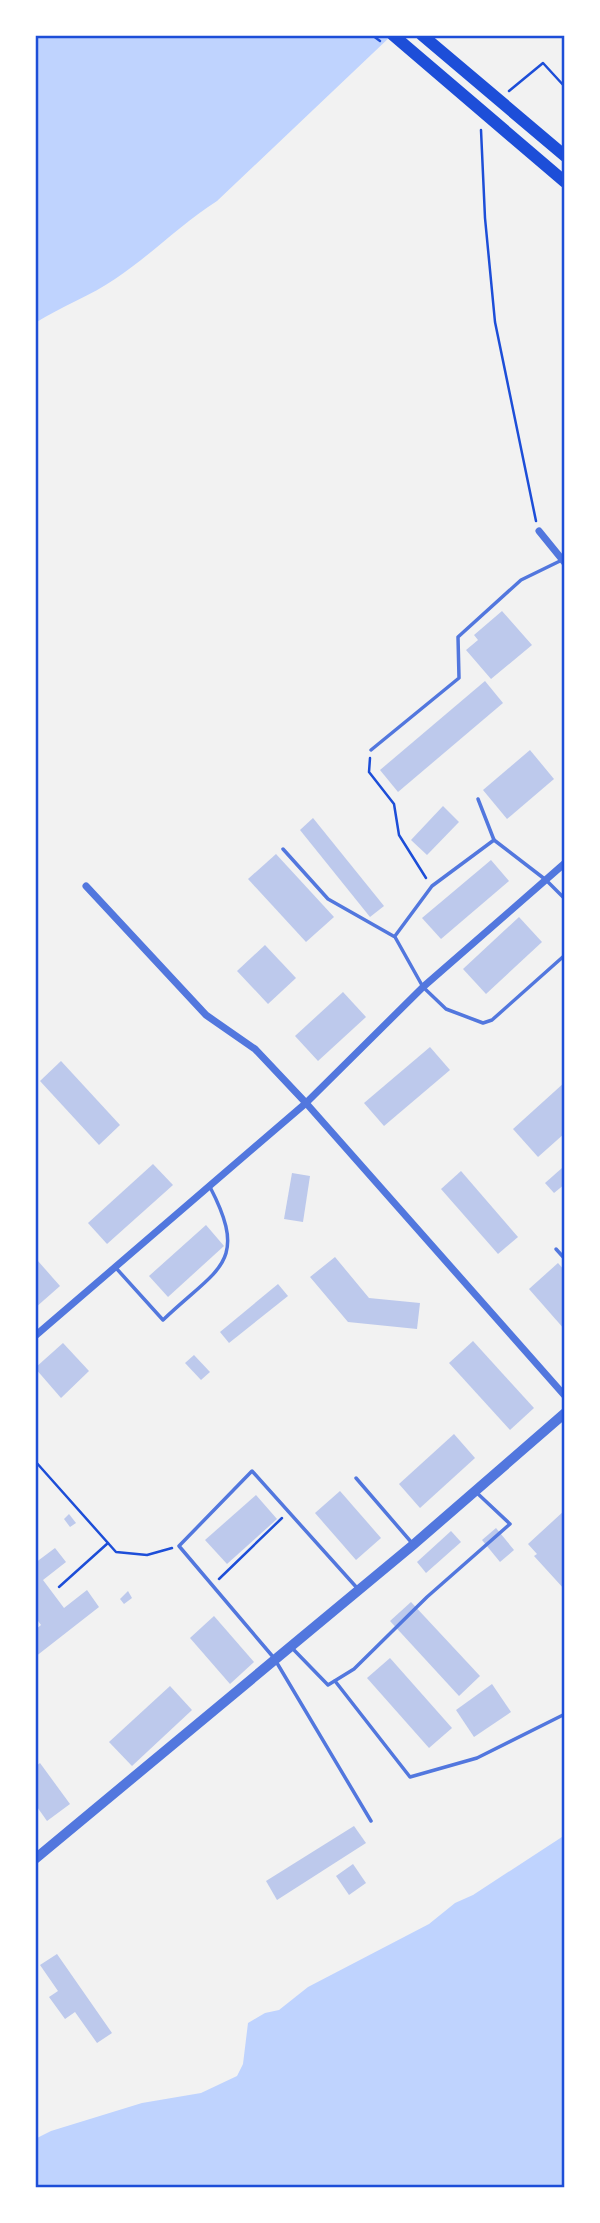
<svg xmlns="http://www.w3.org/2000/svg" width="600" height="2223" font-family="'Fira Sans Condensed',sans-serif">
	<rect width="100%" height="100%" fill="#f2f2f2"/>
	<g fill="#bfd3fe">
		<path d="M35,35h357l-175,166c-36,23 -66,54 -102,78 -23,16 -55,28 -80,44z"/>
		<polygon points="565,1835 565,2188 35,2188 35,2139 51,2131 142,2103 201,2093 237,2076 243,2064 248,2023 265,2013 279,2010 308,1987 429,1924 455,1903 473,1895"/>
	</g>
	<g fill="#bdc9ec">
		<polygon points="502,611 532,645 491,679 466,650 478,640 474,635"/>
		<polygon points="485,681 503,703 398,792 380,770"/>
		<polygon points="530,750 554,779 507,819 483,790"/>
		<polygon points="443,806 459,822 427,855 411,840"/>
		<polygon points="313,818 384,906 370,917 300,830"/>
		<polygon points="276,854 334,917 306,942 248,879"/>
		<polygon points="491,860 509,881 441,939 422,918"/>
		<polygon points="519,917 542,942 486,994 463,969"/>
		<polygon points="265,945 296,978 268,1004 237,971"/>
		<polygon points="343,992 366,1017 318,1061 295,1036"/>
		<polygon points="430,1047 450,1070 384,1126 364,1103"/>
		<polygon points="61,1061 120,1125 99,1145 40,1081"/>
		<polygon points="565,1082 565,1133 538,1157 513,1129"/>
		<polygon points="153,1164 173,1185 107,1244 88,1223"/>
		<polygon points="562,1168 565,1184 554,1193 545,1183"/>
		<polygon points="461,1171 518,1237 498,1254 441,1189"/>
		<polygon points="292,1173 310,1176 303,1222 284,1219"/>
		<polygon points="206,1225 224,1246 168,1297 149,1276"/>
		<polygon points="335,1257 369,1298 420,1303 417,1329 348,1322 310,1277"/>
		<polygon points="38,1261 60,1286 35,1308 35,1264"/>
		<polygon points="558,1263 565,1271 565,1330 529,1289"/>
		<polygon points="278,1284 288,1296 229,1343 220,1332"/>
		<polygon points="473,1341 534,1408 510,1430 449,1363"/>
		<polygon points="63,1343 89,1371 61,1398 35,1368"/>
		<polygon points="194,1355 210,1372 201,1380 185,1363"/>
		<polygon points="454,1434 475,1458 420,1508 399,1484"/>
		<polygon points="340,1491 381,1538 356,1560 315,1513"/>
		<polygon points="256,1495 277,1519 227,1564 205,1540"/>
		<polygon points="565,1510 565,1590 534,1556 537,1554 528,1544"/>
		<polygon points="69,1514 76,1523 70,1527 64,1519"/>
		<polygon points="496,1528 514,1550 500,1562 482,1540"/>
		<polygon points="451,1531 461,1542 426,1573 417,1562"/>
		<polygon points="55,1548 66,1562 43,1580 64,1608 87,1590 99,1607 35,1657 35,1630 41,1625 35,1617 35,1563"/>
		<polygon points="128,1591 132,1598 124,1604 120,1599"/>
		<polygon points="411,1602 480,1676 459,1696 390,1621"/>
		<polygon points="214,1616 254,1662 230,1684 190,1638"/>
		<polygon points="390,1658 452,1728 429,1748 367,1678"/>
		<polygon points="492,1684 511,1712 474,1737 456,1710"/>
		<polygon points="170,1686 192,1710 132,1766 109,1742"/>
		<polygon points="40,1763 70,1804 47,1821 35,1804 35,1767"/>
		<polygon points="354,1826 366,1843 277,1900 266,1881"/>
		<polygon points="353,1864 366,1883 349,1895 336,1876"/>
		<polygon points="57,1954 112,2033 97,2043 75,2012 65,2019 49,1997 58,1991 40,1965"/>
	</g>
	<g fill="none" stroke-linecap="round" stroke-linejoin="round">
		<g stroke="#1d4ed8" stroke-width="2.5">
			<polyline points="372,35 380,41"/>
			<polyline points="509,91 543,63 565,87"/>
			<polyline points="481,130 485,218 495,322 536,521"/>
			<polyline points="370,758 369,772 394,804 399,835 426,878"/>
			<polyline points="35,1461 116,1552 147,1555 172,1548"/>
			<polyline points="219,1579 282,1518"/>
			<polyline points="59,1587 108,1543"/>
		</g>
		<g stroke="#5277de" stroke-width="3.5">
			<polyline points="371,750 459,678 458,637 521,580 562,560"/>
			<polyline points="478,799 494,840"/>
			<polyline points="283,849 328,899 395,937 423,987 446,1009 483,1023 492,1020 565,955"/>
			<polyline points="395,936 432,886 494,840 546,880 565,899"/>
			<polyline points="556,1249 565,1259"/>
			<path d="M116,1268l47,52c54,-52 87,-56 47,-133"/>
			<polyline points="356,1478 412,1543"/>
			<polyline points="358,1589 252,1471 179,1546 274,1658 371,1821"/>
			<polyline points="293,1649 328,1685 354,1669 427,1597 510,1524 477,1493"/>
			<polyline points="335,1681 410,1777 477,1758 565,1714"/>
		</g>
		<g stroke="#5277de" stroke-width="7">
			<polyline points="539,531 565,563"/>
			<polyline points="86,886 206,1015 255,1049 306,1103 565,1396"/>
			<polyline points="35,1336 306,1103 423,987 565,863"/>
		</g>
		<polyline stroke="#5277de" stroke-width="10" points="35,1859 413,1545 565,1413"/>
		<g stroke="#1d4ed8" stroke-width="12">
			<polyline points="393,35 565,182"/>
			<polyline points="422,35 565,156"/>
		</g>
	</g>
	<rect width="600" height="2223" fill="none" stroke="#ffffff" stroke-width="74"/>
	<rect x="37" y="37" width="526" height="2149" fill="none" stroke="#1d4ed8" stroke-width="2.5"/>
</svg>
